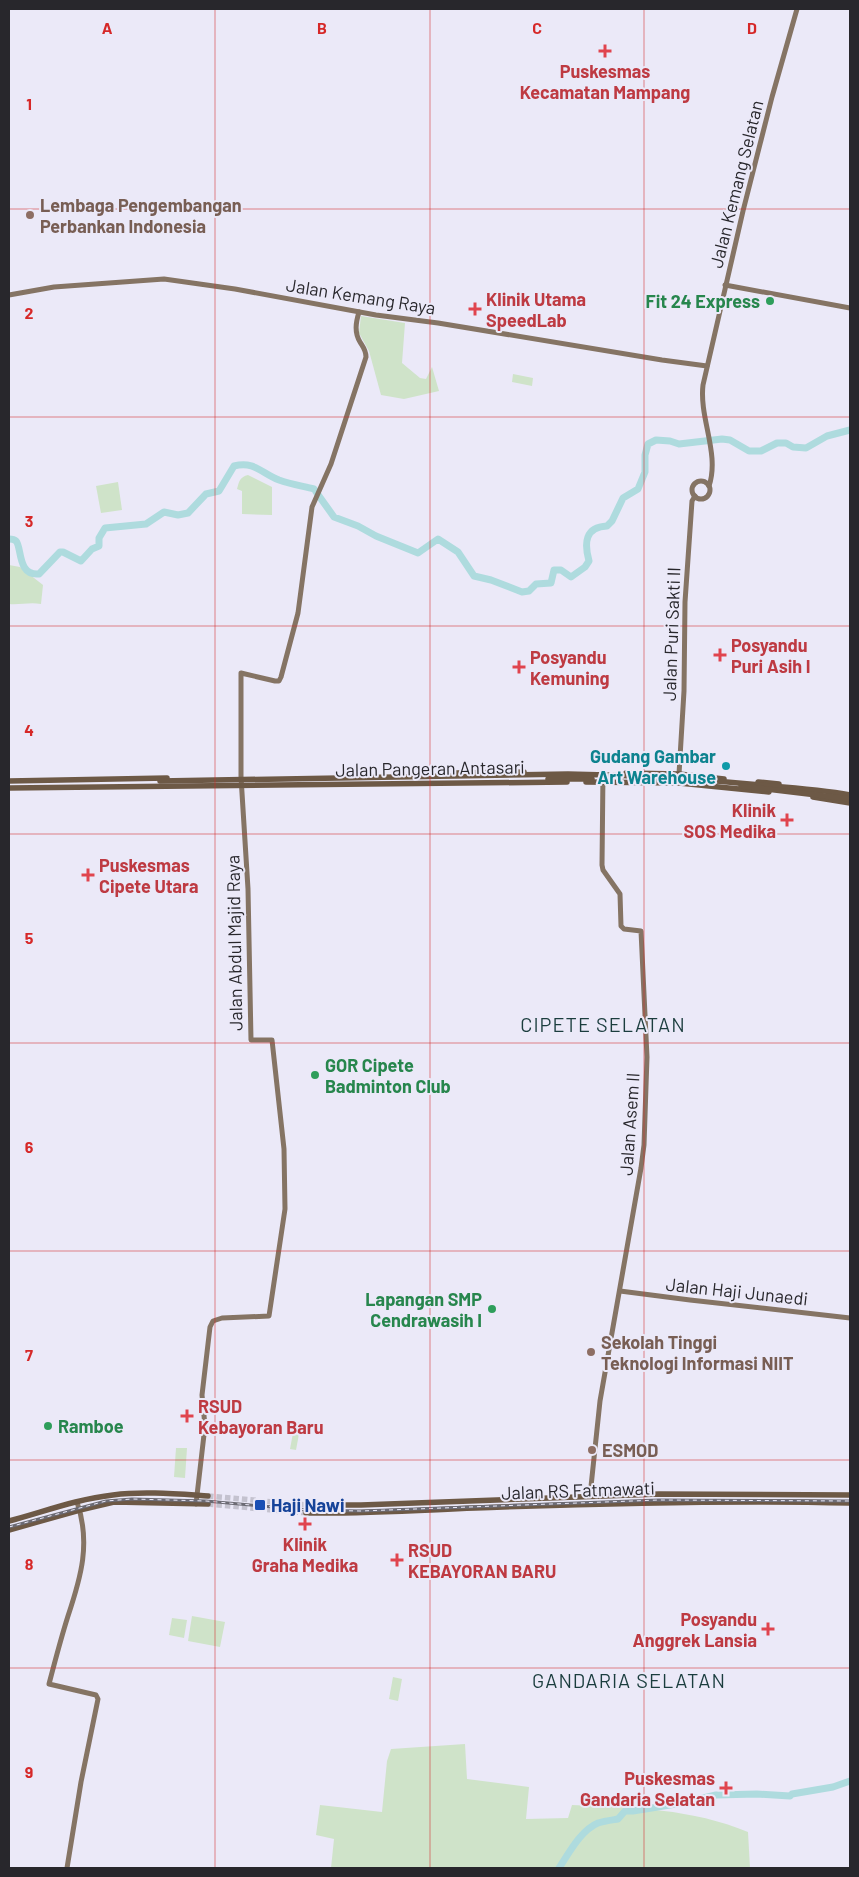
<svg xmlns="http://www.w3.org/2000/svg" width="859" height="1877" font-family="Barlow,sans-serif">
	<rect width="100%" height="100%" fill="#ebe9f8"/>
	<g fill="#cfe3c9">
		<polygon points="361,316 405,323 402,363 420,378 426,379 432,367 439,391 404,399 381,395 369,351 359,333"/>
		<polygon points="513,374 533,378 532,386 512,382"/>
		<path d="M248,475l24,12v28l-30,-1v-23l-5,-2c2,-8 3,-12 11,-14z"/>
		<polygon points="118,482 122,510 101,513 96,486"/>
		<path d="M9,565l11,2 23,18 -2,19c-11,-2 -21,1 -32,0z"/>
		<polygon points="295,1422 301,1423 296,1450 290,1449"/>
		<polygon points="176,1448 187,1448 185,1478 174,1477"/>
		<polygon points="192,1616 225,1622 220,1647 188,1641"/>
		<polygon points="172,1618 187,1620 184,1638 169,1635"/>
		<polygon points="393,1677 402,1679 398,1701 389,1699"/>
		<path d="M465,1744l2,35 62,8 -3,32 42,-1 4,-13c60,2 121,4 176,27l2,36h-419l3,-29 -18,-4 4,-30 62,7 5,-51 4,-12z"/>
	</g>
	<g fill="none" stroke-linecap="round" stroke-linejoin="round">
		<g stroke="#aedbde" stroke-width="7">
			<path d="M9,539c2,0 5,0 7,2 6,6 1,35 23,33l21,-22h3l18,9 11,-12 7,-3v-8l6,-10 41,-4 18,-12 14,3 10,-2 18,-19 13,-3 15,-25c21,-5 27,7 45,14 11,4 23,6 35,9l20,28 24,9 18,10 42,17 20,-14 20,13 16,24 17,4 31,12 7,-1 7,-7 15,-1 3,-13h7l10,7 14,-10 4,-6c-5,-18 -4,-34 18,-35l5,-5 11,-23 15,-9 7,-17v-17l3,-11 8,-4 14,1 9,3 43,-5 8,1 19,11h12l16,-8h9l7,4 13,1 21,-12 23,-6"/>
			<path d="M559,1868c10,-15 22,-38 39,-45 6,-2 14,-3 20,-4l7,-8h8l49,-8 34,-8 41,-1 33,2 2,-2 41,-7 17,-6"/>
		</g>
		<g stroke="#c4c2cf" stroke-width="5.5" stroke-dasharray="5.5 3" stroke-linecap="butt">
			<polyline points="208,1496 307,1505"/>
			<polyline points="208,1504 306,1513"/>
		</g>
		<g stroke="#857464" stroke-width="5">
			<polyline points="725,285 850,308"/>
			<polyline points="9,295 54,287 164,279 235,289 376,315 438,323 662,360 707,366"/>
			<circle cx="701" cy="490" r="9"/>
			<path d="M709,486c11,-32 -10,-68 -6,-101l40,-174 29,-114 25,-88"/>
			<polyline points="679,774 684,691 685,602 692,501 695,496"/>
			<polyline points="620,1291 690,1300 850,1318"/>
			<polyline points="590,1496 600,1401 641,1168 644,1145 647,1057 641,931 624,929 621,926 620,894 603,870 602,865 603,772"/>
			<path d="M196,1504l9,-78 -3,-31 8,-68 3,-6 9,-3 47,-2 16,-107 -1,-60 -12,-109h-21l-3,-151 -7,-112v-104l34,8h4l2,-4 17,-64 14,-106 19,-43 35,-107c0,-7 -3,-10 -6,-15 -6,-10 -4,-20 -1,-30"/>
			<path d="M67,1868l14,-86 17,-83 -2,-4 -47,-11c6,-23 12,-46 19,-68 13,-39 23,-73 9,-114"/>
		</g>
		<g stroke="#6d5946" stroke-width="5.5">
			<polyline points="456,773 524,772"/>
			<polyline points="626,773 679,774 724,779"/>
			<polyline points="9,781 167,778"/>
			<polyline points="586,782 679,783 769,792"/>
			<polyline points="758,782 779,784"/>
			<polyline points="9,788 567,782"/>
			<polyline points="813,797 850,803"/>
			<polyline points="307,1505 361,1505 659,1494 850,1495"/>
			<path d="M306,1513c66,1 131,-4 197,-6 115,-4 231,-7 347,-4"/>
			<path d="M9,1521c34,-9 68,-22 104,-26 30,-4 64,-1 95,1"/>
			<polyline points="9,1530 80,1510 114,1502 208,1504"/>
		</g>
		<defs>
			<polyline id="rail" points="9,1527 106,1501 132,1499 206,1501 307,1510 361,1511 659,1500 850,1501"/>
		</defs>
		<use href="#rail" stroke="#6c6b74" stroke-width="3"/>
		<use href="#rail" stroke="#ebe9f8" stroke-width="1" stroke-dasharray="4" stroke-linecap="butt"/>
		<g stroke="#6d5946" stroke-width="5.5">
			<polyline points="548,779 592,779"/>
			<path d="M160,781l408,-7c68,1 135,5 202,12 27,2 54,4 80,9"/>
			<polyline points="741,786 850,799"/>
		</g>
	</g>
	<path fill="none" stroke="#d62828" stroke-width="1" stroke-opacity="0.55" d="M215,9v1859M430,9v1859M644,9v1859M9,209h841M9,417h841M9,626h841M9,834h841M9,1043h841M9,1251h841M9,1460h841M9,1668h841"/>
	<g fill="#e0444e" stroke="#ebe9f8" stroke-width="2">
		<path d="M602.5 43.5h5v5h5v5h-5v5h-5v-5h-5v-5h5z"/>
		<path d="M472.5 301.5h5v5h5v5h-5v5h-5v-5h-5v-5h5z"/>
		<path d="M717.5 647.5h5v5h5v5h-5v5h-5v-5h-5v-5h5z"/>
		<path d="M516.5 659.5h5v5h5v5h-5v5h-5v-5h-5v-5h5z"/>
		<path d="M784.5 812.5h5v5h5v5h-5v5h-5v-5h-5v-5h5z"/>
		<path d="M85.5 867.5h5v5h5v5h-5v5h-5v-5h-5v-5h5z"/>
		<path d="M184.5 1408.5h5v5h5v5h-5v5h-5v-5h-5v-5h5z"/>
		<path d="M302.5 1516.5h5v5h5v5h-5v5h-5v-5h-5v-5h5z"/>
		<path d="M394.5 1552.5h5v5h5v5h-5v5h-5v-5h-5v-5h5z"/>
		<path d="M765.5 1621.5h5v5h5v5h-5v5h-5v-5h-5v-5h5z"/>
		<path d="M723.5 1780.5h5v5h5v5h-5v5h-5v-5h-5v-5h5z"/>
	</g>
	<g fill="#8d6e63" stroke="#ebe9f8" stroke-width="2">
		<circle cx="30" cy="215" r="5"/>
		<circle cx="591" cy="1352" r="5"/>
		<circle cx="592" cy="1450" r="5"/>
	</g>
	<g fill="#2e9e5b" stroke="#ebe9f8" stroke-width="2">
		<circle cx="770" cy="301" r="5"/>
		<circle cx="315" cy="1075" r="5"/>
		<circle cx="492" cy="1309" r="5"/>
		<circle cx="48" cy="1426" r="5"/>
	</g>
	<circle fill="#0f9aa8" stroke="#ebe9f8" stroke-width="2" cx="726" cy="766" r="5"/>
	<rect fill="#1a4fb4" stroke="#ebe9f8" stroke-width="2" x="254" y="1499" width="12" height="12" rx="2.5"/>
	<g text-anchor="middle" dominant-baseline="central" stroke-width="4" stroke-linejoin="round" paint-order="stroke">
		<g font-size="18" font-weight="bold" fill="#be3a42" stroke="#ebe9f8" text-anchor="start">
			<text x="605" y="71" text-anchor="middle">Puskesmas<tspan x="605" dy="21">Kecamatan Mampang</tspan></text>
			<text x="486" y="299">Klinik Utama<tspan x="486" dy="21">SpeedLab</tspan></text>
			<text x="731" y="645">Posyandu<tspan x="731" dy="21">Puri Asih I</tspan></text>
			<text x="530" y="657">Posyandu<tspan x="530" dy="21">Kemuning</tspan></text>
			<text x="776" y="810" text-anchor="end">Klinik<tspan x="776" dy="21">SOS Medika</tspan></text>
			<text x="99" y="865">Puskesmas<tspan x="99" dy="21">Cipete Utara</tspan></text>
			<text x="198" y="1406">RSUD<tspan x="198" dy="21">Kebayoran Baru</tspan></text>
			<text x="305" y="1544" text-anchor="middle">Klinik<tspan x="305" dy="21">Graha Medika</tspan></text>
			<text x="408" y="1550">RSUD<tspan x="408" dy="21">KEBAYORAN BARU</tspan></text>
			<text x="757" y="1619" text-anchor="end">Posyandu<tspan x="757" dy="21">Anggrek Lansia</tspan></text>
			<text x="715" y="1778" text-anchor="end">Puskesmas<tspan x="715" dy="21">Gandaria Selatan</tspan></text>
		</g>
		<g font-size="18" fill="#28272c" stroke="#ebe9f8">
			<text transform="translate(736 184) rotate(-76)">Jalan Kemang Selatan</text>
			<text transform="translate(361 296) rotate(9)">Jalan Kemang Raya</text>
			<text transform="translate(671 634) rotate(-88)">Jalan Puri Sakti II</text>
			<text transform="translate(430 768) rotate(-1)">Jalan Pangeran Antasari</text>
			<text transform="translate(234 943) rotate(-91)">Jalan Abdul Majid Raya</text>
			<text transform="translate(629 1124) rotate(-86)">Jalan Asem II</text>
			<text transform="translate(737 1291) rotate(6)">Jalan Haji Junaedi</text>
			<text transform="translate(578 1490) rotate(-2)">Jalan RS Fatmawati</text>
		</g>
		<g font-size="18" font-weight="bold" fill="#785e54" stroke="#ebe9f8" text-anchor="start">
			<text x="40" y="205">Lembaga Pengembangan<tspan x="40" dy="21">Perbankan Indonesia</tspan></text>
			<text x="601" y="1342">Sekolah Tinggi<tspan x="601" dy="21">Teknologi Informasi NIIT</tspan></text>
			<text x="602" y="1450">ESMOD</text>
		</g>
		<g font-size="18" font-weight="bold" fill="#27864d" stroke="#ebe9f8" text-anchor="end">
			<text x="760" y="301">Fit 24 Express</text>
			<text x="325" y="1065" text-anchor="start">GOR Cipete<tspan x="325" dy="21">Badminton Club</tspan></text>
			<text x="482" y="1299">Lapangan SMP<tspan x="482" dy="21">Cendrawasih I</tspan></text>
			<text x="58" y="1426" text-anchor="start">Ramboe</text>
		</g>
		<g font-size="18" font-weight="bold" fill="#0d838f" stroke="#ebe9f8" text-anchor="end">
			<text x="716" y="756">Gudang Gambar<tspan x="716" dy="21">Art Warehouse</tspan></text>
		</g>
		<g font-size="18" font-weight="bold" fill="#164399" stroke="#ebe9f8" text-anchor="start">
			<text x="271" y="1505">Haji Nawi</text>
		</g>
		<g font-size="20" letter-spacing="1" fill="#1b3d3e" stroke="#ebe9f8">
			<text x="603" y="1024">CIPETE SELATAN</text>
			<text x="629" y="1680">GANDARIA SELATAN</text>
		</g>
	</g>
	<g font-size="16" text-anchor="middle" font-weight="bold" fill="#d62828" stroke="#ebe9f8" stroke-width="4" stroke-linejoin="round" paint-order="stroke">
		<text x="107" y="34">A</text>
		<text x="322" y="34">B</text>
		<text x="537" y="34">C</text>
		<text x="752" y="34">D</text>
		<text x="29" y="110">1</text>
		<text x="29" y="319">2</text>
		<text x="29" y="527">3</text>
		<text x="29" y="736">4</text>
		<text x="29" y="944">5</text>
		<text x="29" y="1153">6</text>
		<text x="29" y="1361">7</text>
		<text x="29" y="1570">8</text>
		<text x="29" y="1778">9</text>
	</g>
	<rect width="859" height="1877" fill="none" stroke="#28272c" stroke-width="20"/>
</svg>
